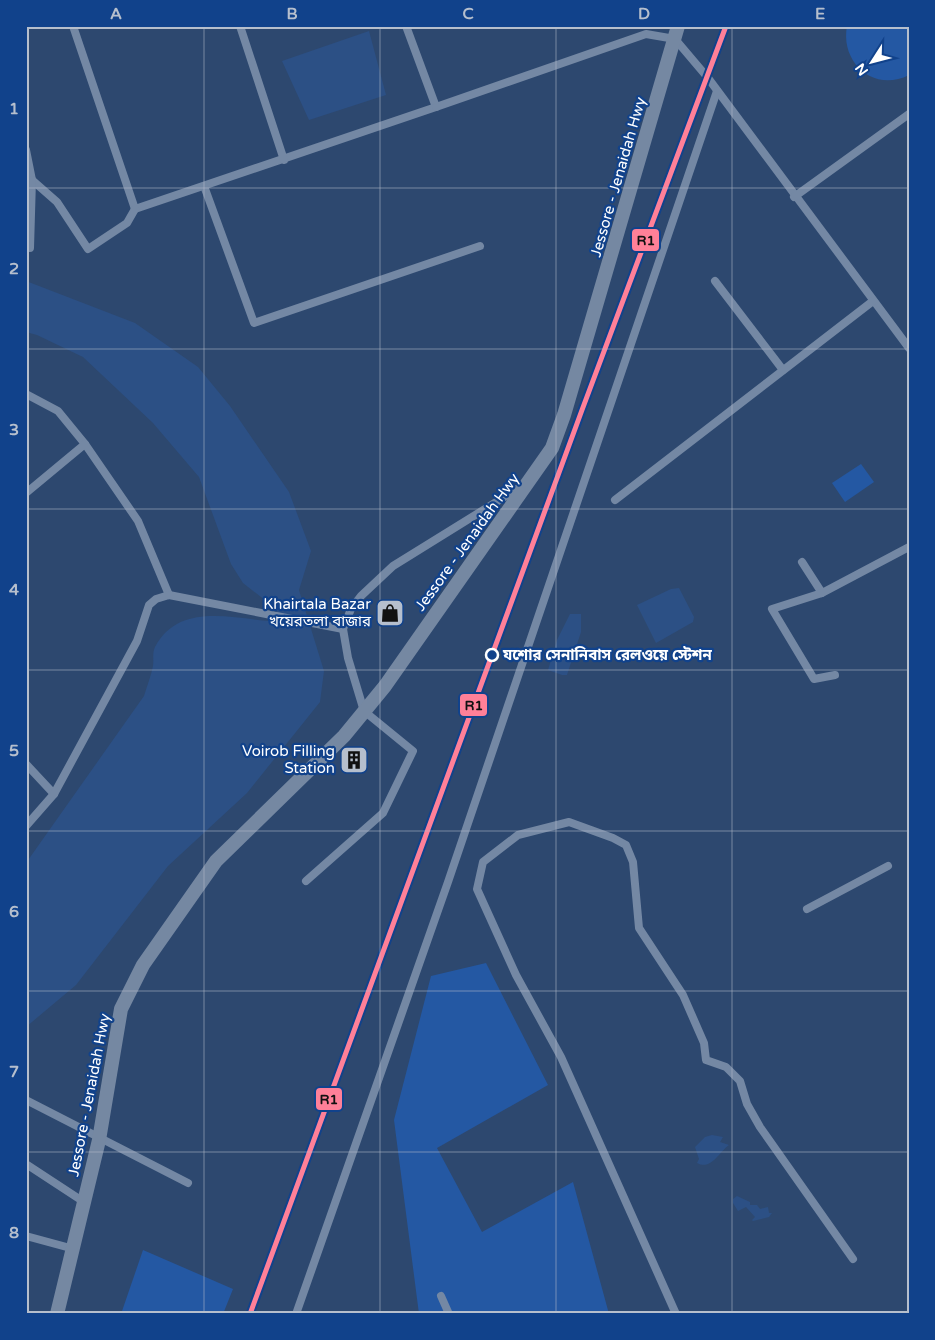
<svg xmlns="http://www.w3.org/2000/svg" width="935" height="1340" font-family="'Varela Round','Noto Sans Bengali',sans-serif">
	<rect width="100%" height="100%" fill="#2d486f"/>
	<g fill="#2458a3">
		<path d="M847,26h62v49c-35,18 -69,-12 -62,-49z"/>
		<polygon points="861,464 874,482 845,502 832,483"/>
		<polygon points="486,963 548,1085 437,1148 482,1232 573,1182 609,1314 419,1314 394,1120 431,976"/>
		<polygon points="143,1250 233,1289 223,1314 121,1314"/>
	</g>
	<g fill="#2c5085">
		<polygon points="369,31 386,95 309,120 282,61"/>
		<path d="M26,281l109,42 63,44 32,39 59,86 22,59 -12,39 25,81 -4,31 -73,91 -79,73 -92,119 -50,42v-164l118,-167c3,-10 7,-20 9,-30 1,-6 -1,-13 2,-19 24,-44 74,-29 115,-26l7,-9 -2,-4 -32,-25 -12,-19 -32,-87 -46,-54 -70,-66 -46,-22 -11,-3z"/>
		<polygon points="679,588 694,617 693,622 656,643 637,605 671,589"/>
		<polygon points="570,614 581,614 581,632 567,675 562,675 548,670 557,640"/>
		<path d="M712,1135l11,2 -3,5 9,3c-9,6 -18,26 -32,18l2,-4 -4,-12 10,-10z"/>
		<polygon points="737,1196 750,1202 750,1205 757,1205 760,1209 768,1207 769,1213 772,1213 769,1217 753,1221 752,1220 755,1217 746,1207 738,1211 733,1203 733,1199"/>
	</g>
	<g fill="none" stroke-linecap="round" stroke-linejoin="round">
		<g stroke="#7488a4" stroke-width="8">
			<polyline points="73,26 135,209 436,107 406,26"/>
			<polyline points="240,26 284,160"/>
			<polyline points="436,107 646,34 675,39 708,78 909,348"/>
			<polyline points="26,150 32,180 57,202 88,249 127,223 135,209"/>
			<polyline points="204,186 254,323 480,246"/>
			<polyline points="794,197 909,114"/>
			<polyline points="26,248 30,248 32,180"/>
			<polyline points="715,281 783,370"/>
			<polyline points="26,394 58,411 85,444 138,521 169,595"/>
			<polyline points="26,493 85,444"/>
			<polyline points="615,500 873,301"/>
			<polyline points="802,562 822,593"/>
			<polyline points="835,675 814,679 772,609 822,593 909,547"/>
			<polyline points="26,764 54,794"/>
			<polyline points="26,826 54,794 137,641 149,605 156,599 169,595 343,629"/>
			<polyline points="306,881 383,813 413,751 364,711 348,658 343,629 351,609 361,596 393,566 522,486"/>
			<polyline points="807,909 888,866"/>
			<polyline points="26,1100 188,1183"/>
			<polyline points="26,1164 84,1202"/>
			<polyline points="26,1236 74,1249"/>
			<polyline points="441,1296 449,1314"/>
			<polyline points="296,1314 448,882 717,91"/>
			<polyline points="676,1314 561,1057 516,975 477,889 483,862 518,835 569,822 613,838 626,845 633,862 639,928 683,995 704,1043 706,1060 726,1067 740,1081 747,1104 760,1127 853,1259"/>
		</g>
		<polyline stroke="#7588a2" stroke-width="14" points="57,1314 99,1140 121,1009 143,965 216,861 344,736 385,686 552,448 564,415 678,26"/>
		<defs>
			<polyline id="rail-1" points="250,1314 582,410 726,26"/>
		</defs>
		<use href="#rail-1" stroke="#11428b" stroke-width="9"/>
		<use href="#rail-1" stroke="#ff8098" stroke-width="5"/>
	</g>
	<path fill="none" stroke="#b6bfcd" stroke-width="1" stroke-opacity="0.55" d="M204,26v1288M380,26v1288M556,26v1288M732,26v1288M26,188h883M26,349h883M26,509h883M26,670h883M26,831h883M26,991h883M26,1152h883"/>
	<defs>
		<symbol id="shop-square" viewBox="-11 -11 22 22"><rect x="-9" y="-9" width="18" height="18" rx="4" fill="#b6bfcd" stroke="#11428b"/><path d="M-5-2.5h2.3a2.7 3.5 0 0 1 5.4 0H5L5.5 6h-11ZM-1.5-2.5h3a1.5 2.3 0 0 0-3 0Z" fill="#111"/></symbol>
		<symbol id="building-square" viewBox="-11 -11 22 22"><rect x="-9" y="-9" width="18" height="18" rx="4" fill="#b6bfcd" stroke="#11428b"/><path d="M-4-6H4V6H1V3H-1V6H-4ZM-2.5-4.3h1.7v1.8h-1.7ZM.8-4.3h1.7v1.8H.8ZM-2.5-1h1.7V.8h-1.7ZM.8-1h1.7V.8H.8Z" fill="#111"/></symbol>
	</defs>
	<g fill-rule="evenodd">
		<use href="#shop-square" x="374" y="597" width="32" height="32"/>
		<use href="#building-square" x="338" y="744" width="32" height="32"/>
	</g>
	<circle fill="#11428b" stroke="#fff" stroke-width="2.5" cx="492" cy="655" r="6"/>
	<g text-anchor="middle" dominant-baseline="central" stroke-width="4.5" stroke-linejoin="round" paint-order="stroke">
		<g font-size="15" fill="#fff" stroke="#11428b">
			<text transform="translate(618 177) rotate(-74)">Jessore - Jenaidah Hwy</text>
			<text transform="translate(467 542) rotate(-54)">Jessore - Jenaidah Hwy</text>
			<text transform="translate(89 1095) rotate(-79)">Jessore - Jenaidah Hwy</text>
		</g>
		<g font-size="15" fill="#fff" stroke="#11428b" text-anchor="end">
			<text x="371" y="604">Khairtala Bazar<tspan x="371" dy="17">খয়েরতলা বাজার</tspan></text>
			<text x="335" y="751">Voirob Filling<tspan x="335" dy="17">Station</tspan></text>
		</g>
		<g font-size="15" font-weight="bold" fill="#fff" stroke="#11428b" text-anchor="start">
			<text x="503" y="655">যশোর সেনানিবাস রেলওয়ে স্টেশন</text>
		</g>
	</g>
	<g stroke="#11428b" stroke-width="2">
		<rect x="631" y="228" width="29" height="24" rx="5" fill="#ff8098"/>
		<rect x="459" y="693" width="29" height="24" rx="5" fill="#ff8098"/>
		<rect x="315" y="1087" width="28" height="24" rx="5" fill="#ff8098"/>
	</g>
	<g font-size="14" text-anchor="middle" font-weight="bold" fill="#111">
		<text x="646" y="245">R1</text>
		<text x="474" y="710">R1</text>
		<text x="329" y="1104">R1</text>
	</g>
	<rect width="935" height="1340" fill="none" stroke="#11428b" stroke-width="55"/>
	<g transform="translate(872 62) rotate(234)" stroke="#11428b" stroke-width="4" paint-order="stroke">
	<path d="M0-4L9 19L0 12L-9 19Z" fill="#ffffff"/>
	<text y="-8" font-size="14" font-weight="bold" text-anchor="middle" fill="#ffffff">N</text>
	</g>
	<rect x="28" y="28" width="880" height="1284" fill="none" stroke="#b6bfcd" stroke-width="2"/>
	<g font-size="16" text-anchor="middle" font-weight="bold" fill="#b6bfcd">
		<text x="116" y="19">A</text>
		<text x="292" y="19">B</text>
		<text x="468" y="19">C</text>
		<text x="644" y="19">D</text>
		<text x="820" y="19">E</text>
		<text x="14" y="114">1</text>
		<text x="14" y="274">2</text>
		<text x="14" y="435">3</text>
		<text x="14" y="595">4</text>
		<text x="14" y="756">5</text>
		<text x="14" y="917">6</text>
		<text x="14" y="1077">7</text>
		<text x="14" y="1238">8</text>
	</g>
</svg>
